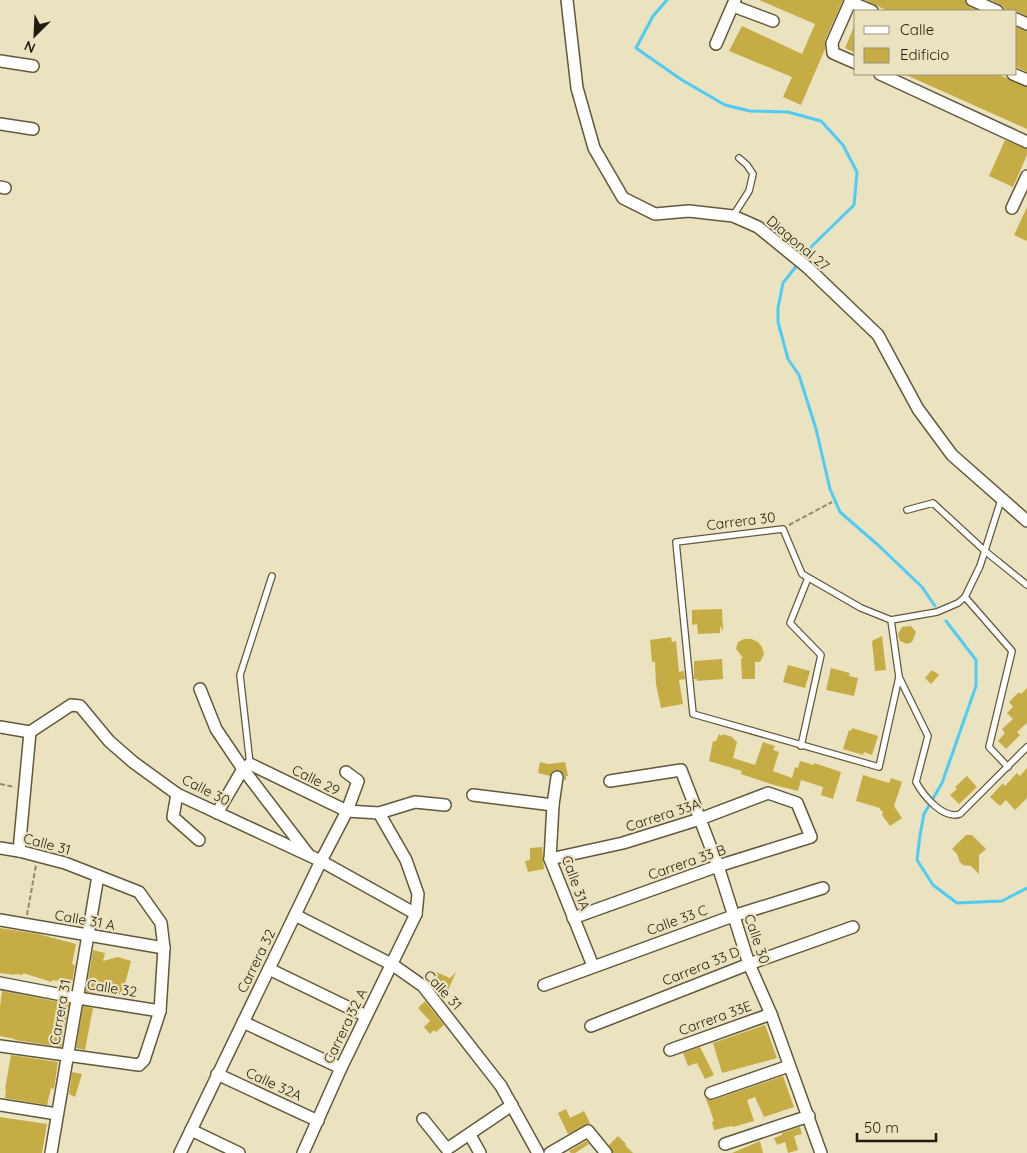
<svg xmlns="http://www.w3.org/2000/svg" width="1027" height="1153" font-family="Quicksand,sans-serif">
	<rect width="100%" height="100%" fill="#ebe2bf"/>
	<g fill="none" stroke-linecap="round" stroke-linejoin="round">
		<g stroke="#4dcdf6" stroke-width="3">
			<polyline points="667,0 653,16 636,48 682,80 725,105 750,111 788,112 821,121 843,145 857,172 854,205 812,246 802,259"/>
			<polyline points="798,264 783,283 778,308 778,322 788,359 799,375 816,429 830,489 840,512 878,545 922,587 935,606"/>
			<polyline points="946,621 976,660 976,686 942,783 924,814 920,835 917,860 933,885 957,903 1002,901 1027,888"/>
		</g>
	</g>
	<g fill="#c6ac45">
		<polygon points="759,0 843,0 825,40 825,49 801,105 783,97 792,77 729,51 742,26 802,54 815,24"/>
		<polygon points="865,0 965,0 969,7 979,11 888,11"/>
		<polygon points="991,0 1027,0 1027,16 1016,11 1004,11 1003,6"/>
		<polygon points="856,22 856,53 845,48"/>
		<polygon points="1016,27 1027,31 1027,72 1016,67"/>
		<polygon points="904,74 997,74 1027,87 1027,129"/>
		<polygon points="1005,140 1027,149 1027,155 1013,187 989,176"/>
		<polygon points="1027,207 1027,241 1014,235"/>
		<polygon points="722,609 723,631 720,626 720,633 698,634 697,624 692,625 692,610"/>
		<polygon points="911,626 916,632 912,642 907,644 900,641 898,634 902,627"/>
		<polygon points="882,636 886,670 875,671 872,641"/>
		<polygon points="671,637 672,642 676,641 679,672 684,671 685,679 679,680 683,704 661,708 656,684 655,662 652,662 650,640"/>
		<polygon points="744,639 751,639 758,642 762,647 764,654 760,662 755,662 755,679 742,679 741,659 743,658 736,649 738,642"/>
		<polygon points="722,659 723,679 697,681 697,679 694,679 694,661"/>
		<polygon points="788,665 810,671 805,688 783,682"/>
		<polygon points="831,668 850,673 849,676 858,678 854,696 826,690"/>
		<polygon points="932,670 939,675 931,684 925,678"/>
		<polygon points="1027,688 1027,723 1017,732 1020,735 1006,749 998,741 1005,733 1002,729 1013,719 1007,713 1013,707 1009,702 1019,692 1021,694"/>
		<polygon points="852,728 878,736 872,755 864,752 863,755 843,749 849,730 851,731"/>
		<polygon points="719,734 722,736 723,734 732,737 737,742 733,758 755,765 763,742 775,746 773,750 779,752 773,771 792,778 795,767 798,768 800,761 814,765 814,763 841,772 833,799 821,795 823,787 801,780 798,791 774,785 741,774 742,771 709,761 713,741 716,741"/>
		<polygon points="540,762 549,764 565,762 568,776 566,776 566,780 564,780 564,774 559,770 554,770 550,776 538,773"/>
		<polygon points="1027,768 1027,798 1015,810 1006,800 1000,806 990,797 1003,783 1005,786 1017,773 1020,776"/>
		<polygon points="863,775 889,783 891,778 902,782 894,806 902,818 890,826 882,815 883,811 880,810 880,808 856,801"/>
		<polygon points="967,776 977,787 959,804 950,795 957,789 955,787"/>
		<polygon points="966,835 972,835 986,849 979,855 979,874 971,866 963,865 959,861 959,859 957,854 952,849"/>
		<polygon points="542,847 544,869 528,872 525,861 530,860 530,848"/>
		<polygon points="0,928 38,934 76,944 72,964 75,965 72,983 52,980 52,982 23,973 23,975 15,974 15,975 0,973"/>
		<polygon points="93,950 105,953 103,961 118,957 131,961 122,995 95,988 94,993 86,992"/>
		<polygon points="436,972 450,978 456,972 445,997 442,998 436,991 438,989 430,983"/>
		<polygon points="2,991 69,1004 61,1047 15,1040 15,1039 0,1036 0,1007"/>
		<polygon points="425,1001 444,1025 436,1032 434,1030 430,1034 424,1027 430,1021 418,1008"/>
		<polygon points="83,1006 93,1008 85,1050 76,1048"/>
		<polygon points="765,1025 777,1058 722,1073 713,1043"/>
		<polygon points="700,1047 714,1075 705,1079 697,1063 688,1066 683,1053"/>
		<polygon points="11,1055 58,1062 54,1089 51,1088 47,1105 5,1098 6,1089 5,1089"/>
		<polygon points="72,1072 82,1074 75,1097 69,1094"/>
		<polygon points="783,1076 794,1107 764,1117 755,1097 747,1100 754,1121 733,1127 732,1126 714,1130 712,1122 714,1121 706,1099 713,1100"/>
		<polygon points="566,1109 570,1118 584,1111 590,1123 568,1134 558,1113"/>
		<polygon points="0,1117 47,1124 42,1153 0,1153"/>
		<polygon points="800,1127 802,1134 794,1136 798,1150 788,1153 785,1142 777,1145 774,1138 782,1135 782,1133"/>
		<polygon points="618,1136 626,1144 625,1145 633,1153 613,1153 609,1145"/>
		<polygon points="586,1141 589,1144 575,1153 571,1153 569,1151"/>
		<polygon points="760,1141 763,1153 732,1153"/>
	</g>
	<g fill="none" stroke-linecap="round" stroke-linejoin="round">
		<defs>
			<g id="service">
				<polyline points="733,216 749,191 753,174 747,165 739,158"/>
				<polyline points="907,510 933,503 985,551 1027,585"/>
				<polyline points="965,597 1012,651 989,747 1008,767"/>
				<polyline points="891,620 899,677 879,767 693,714 676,542 783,529 802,574 861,608 891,620 937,612 958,603 965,597 980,566 1001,500"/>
				<path d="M899,677l29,59 -12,46c7,13 27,38 44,32l67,-67"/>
				<polyline points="801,746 821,655 790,623 808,578"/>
				<polyline points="250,764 240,675 272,576"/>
			</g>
			<g id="minor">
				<polyline points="567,0 577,88 594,148 623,198 655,214 689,211 733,216 758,227 807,267 878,335 918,409 952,455 1027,521"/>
				<polyline points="851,0 832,43 833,53 856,63"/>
				<polyline points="972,0 997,11"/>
				<polyline points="850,2 872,11"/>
				<polyline points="733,6 773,21"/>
				<polyline points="1016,19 1027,24"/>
				<polyline points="716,44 735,0"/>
				<polyline points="0,61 33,66"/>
				<polyline points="880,74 1027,142"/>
				<polyline points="1013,74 1027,80"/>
				<polyline points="0,124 33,129"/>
				<polyline points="0,187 5,188"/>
				<polyline points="1012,208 1027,176"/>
				<polyline points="200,689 216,729 243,769 308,854"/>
				<polyline points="0,727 30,732 71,705 80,706 109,741 133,762 177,794 321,861 416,914"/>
				<polyline points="557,777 553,805 550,859 593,966"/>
				<polyline points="610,781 681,770 718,866 749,964 771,1014 821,1153"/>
				<polyline points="177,794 173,817 199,840"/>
				<polyline points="473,795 553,805"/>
				<polyline points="217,813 243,769 250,764 347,811 379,813 415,802 445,805"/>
				<polyline points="0,848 19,851 65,863 139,892 161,923 164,948 160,1011 144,1060 139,1065 0,1046"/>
				<polyline points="19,851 30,732"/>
				<polyline points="550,859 623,843 700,819 768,793 797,803 811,837 718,866 573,918"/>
				<polyline points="295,915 393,965 423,986 501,1086 538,1153"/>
				<polyline points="0,920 164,948"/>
				<polyline points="269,969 366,1016"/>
				<polyline points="0,983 78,998 160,1011"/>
				<polyline points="544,985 733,916 823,888"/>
				<polyline points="243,1022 341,1068"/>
				<polyline points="591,1026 749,964 853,927"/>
				<polyline points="670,1050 771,1014"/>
				<polyline points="217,1074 318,1121"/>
				<polyline points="711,1093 789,1066"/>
				<polyline points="0,1105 57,1114"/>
				<polyline points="423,1119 447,1149 512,1105"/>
				<polyline points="191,1130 239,1153"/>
				<polyline points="470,1135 480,1153"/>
				<polyline points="725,1144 809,1116"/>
				<polyline points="51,1153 98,876"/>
				<polyline points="180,1153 321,861 347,811 358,781 346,772"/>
				<polyline points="303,1153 341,1068 416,914 418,894 406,860 379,813"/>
				<polyline points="550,1153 588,1131 606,1153"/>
			</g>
		</defs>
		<use href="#service" stroke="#62593b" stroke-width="8"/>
		<use href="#minor" stroke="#62593b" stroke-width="14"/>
		<g stroke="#908a71" stroke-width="2" stroke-dasharray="5 2.5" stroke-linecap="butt">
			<polyline points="789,525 832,502"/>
			<polyline points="0,784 15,787"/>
			<polyline points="27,915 36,865"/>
		</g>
		<use href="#service" stroke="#fff" stroke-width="5.5"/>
		<use href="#minor" stroke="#fff" stroke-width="11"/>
	</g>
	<g text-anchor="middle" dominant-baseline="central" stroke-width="4.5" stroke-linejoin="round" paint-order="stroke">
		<g font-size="14" fill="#201d10" stroke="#ebe2bf">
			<text transform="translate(798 243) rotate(40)">Diagonal 27</text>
			<text transform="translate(741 521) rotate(-7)">Carrera 30</text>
			<text transform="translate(316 780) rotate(26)">Calle 29</text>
			<text transform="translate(206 790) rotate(27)">Calle 30</text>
			<text transform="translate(663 815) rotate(-18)">Carrera 33A</text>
			<text transform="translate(47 844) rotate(15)">Calle 31</text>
			<text transform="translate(687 862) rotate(-19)">Carrera 33 B</text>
			<text transform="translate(576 883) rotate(70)">Calle 31A</text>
			<text transform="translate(85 920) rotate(10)">Calle 31 A</text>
			<text transform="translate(677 920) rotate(-20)">Calle 33 C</text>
			<text transform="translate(757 939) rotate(71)">Calle 30</text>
			<text transform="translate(256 961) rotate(-64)">Carrera 32</text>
			<text transform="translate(701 966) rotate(-22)">Carrera 33 D</text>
			<text transform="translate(112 988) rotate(9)">Calle 32</text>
			<text transform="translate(443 990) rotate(47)">Calle 31</text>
			<text transform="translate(60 1012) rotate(-80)">Carrera 31</text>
			<text transform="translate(715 1018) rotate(-20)">Carrera 33E</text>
			<text transform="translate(345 1026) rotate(-64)">Carrera 32 A</text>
			<text transform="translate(274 1084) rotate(25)">Calle 32A</text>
		</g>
	</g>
	<rect x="854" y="10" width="162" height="65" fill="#ebe2bf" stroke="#9a9379"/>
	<rect x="864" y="26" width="25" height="8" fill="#ffffff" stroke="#9a9379"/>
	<text x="900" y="35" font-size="15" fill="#201d10">Calle</text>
	<rect x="864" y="48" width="25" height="15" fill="#c6ac45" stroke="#9a9379"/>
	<text x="900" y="60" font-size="15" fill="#201d10">Edificio</text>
	<g transform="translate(35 35) rotate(204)" stroke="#ebe2bf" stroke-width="4" paint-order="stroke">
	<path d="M0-4L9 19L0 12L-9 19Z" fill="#201d10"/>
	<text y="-8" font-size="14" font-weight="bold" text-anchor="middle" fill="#201d10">N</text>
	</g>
	<path d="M857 1133v8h79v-8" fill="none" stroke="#201d10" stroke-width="2.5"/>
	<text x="864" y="1133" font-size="15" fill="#201d10" stroke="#ebe2bf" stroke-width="4" paint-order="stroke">50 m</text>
</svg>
